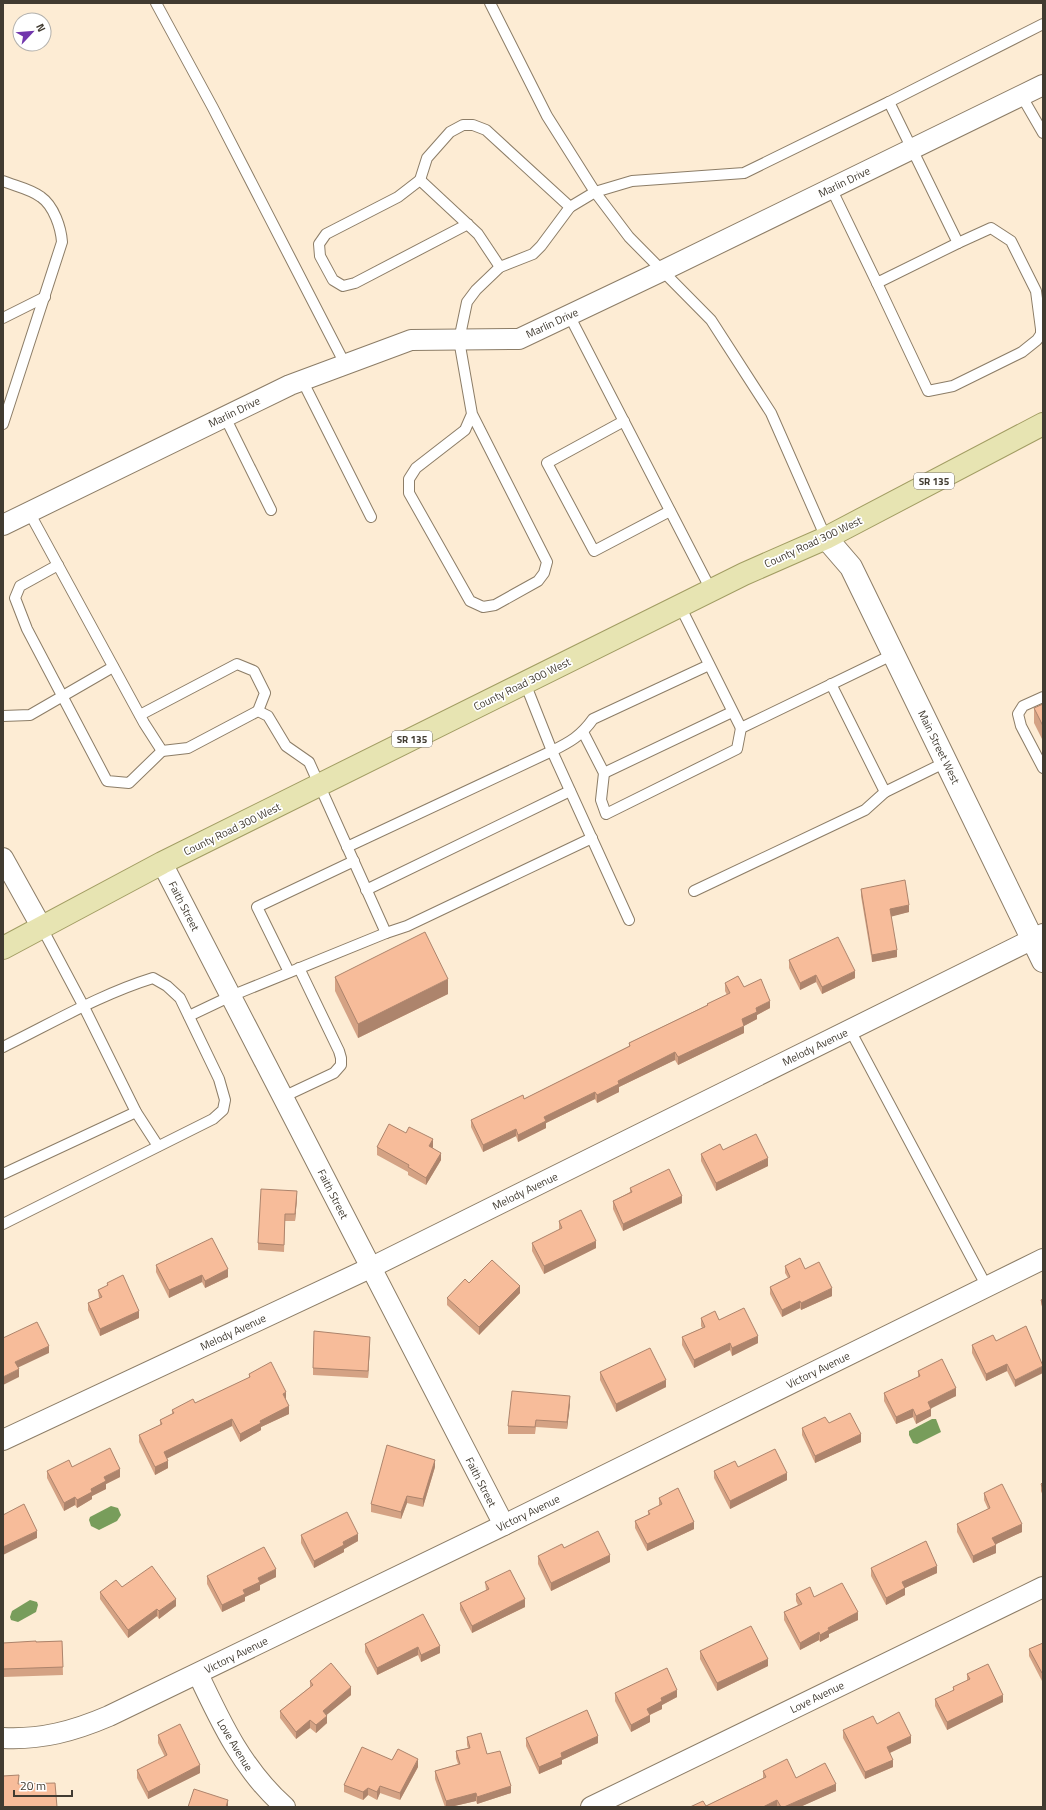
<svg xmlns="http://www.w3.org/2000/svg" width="1046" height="1810" font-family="'Titillium Web',sans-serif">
	<rect width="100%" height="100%" fill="#fdecd4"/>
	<g fill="#789d5b">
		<polygon points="932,1419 936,1419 941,1432 917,1444 913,1443 909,1435 909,1431"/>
		<polygon points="111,1506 118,1508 121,1515 117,1521 99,1530 91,1526 89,1520 90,1517"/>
		<polygon points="30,1600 37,1602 38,1605 36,1612 18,1622 11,1620 10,1617 12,1611"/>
	</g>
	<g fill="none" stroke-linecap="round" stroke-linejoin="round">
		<defs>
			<g id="service">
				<polyline points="156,3 213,108 345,364"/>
				<polyline points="490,3 547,116 595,192 629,237 711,320 771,413 826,538"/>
				<polyline points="1021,95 1043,133"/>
				<polyline points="889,102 1043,24"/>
				<polyline points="420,180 427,158 450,132 463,125 473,125 486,130 570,207"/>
				<path d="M3,181c12,5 28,8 38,16 13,9 20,31 21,45l-59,182"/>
				<polyline points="468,224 355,283 343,286 333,280 320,256 319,244 326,234 398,197 420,180 478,234 500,267"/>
				<polyline points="877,283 928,391 953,386 1022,352 1037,340 1041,334 1041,329 1036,291 1011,241 991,228 958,243"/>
				<polyline points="569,315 711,590"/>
				<polyline points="3,318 45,297"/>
				<polyline points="302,380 371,517"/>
				<polyline points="472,414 547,562 544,573 538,581 495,605 483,607 470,601 409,493 409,479 416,468 465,430 472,414 459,340 467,302 476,290 500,267 533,254 541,246 570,207 595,192 632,181 744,173 889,102 958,243 877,283 831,188"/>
				<polyline points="225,417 271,510"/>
				<polyline points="624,421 547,463 594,551 670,511"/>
				<polyline points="29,512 144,723 162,751 188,748 258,711 268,716 286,746 309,762 386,933 231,996 189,1016"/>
				<polyline points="58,565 20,586 15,598 27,629 107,781 129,783 162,751"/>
				<polyline points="680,606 741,728 894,654"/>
				<path d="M525,683l27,68c18,-9 29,-15 41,-32l116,-54"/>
				<polyline points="831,684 885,792 946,762"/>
				<polyline points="1043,697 1023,706 1018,714 1021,726 1043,768"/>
				<polyline points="140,715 237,664 254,671 265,693 258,711"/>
				<polyline points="3,716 30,715 113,667"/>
				<polyline points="583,732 604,773 601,800 606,814 737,749 741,728"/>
				<polyline points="604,773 732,712"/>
				<polyline points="347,847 552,751 629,920"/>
				<polyline points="366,890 570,791"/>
				<polyline points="694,891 865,810 885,792"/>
				<polyline points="42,928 84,1007 136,1112 158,1146"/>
				<polyline points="386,933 407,926 592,838"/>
				<polyline points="289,972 257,907 354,861"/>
				<polyline points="850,1030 987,1287"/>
				<path d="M3,1047c49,-24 98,-53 150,-69l14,8 13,12 39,81 6,21 -2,10 -10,9 -210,105"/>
				<polyline points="283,1097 334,1073 341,1065 341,1058 339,1051 299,968"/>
				<polyline points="3,1174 136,1112"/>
			</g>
			<g id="minor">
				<polyline points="3,525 290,385 411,340 519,339 662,271 1043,85"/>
				<polyline points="3,858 42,928"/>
				<polyline points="162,863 504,1525"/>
				<polyline points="3,1440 370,1268 1043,934"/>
				<path d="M198,1674c23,49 45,96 87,133"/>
				<path d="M3,1738c38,2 71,-7 106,-22l395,-191 539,-266"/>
				<polyline points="591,1807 1043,1587"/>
			</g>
			<polyline id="secondary" points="826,538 851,567 1043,961"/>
			<polyline id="primary" points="3,948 162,863 744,574 826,538 1043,424"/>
		</defs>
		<use href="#service" stroke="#8c7d67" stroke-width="12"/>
		<use href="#minor" stroke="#8c7d67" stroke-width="22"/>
		<use href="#secondary" stroke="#8c7d67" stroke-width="24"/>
		<use href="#primary" stroke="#a29d63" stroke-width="24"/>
		<use href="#service" stroke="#fff" stroke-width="10"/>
		<use href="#minor" stroke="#fff" stroke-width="20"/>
		<use href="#secondary" stroke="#fff" stroke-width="22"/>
		<use href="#primary" stroke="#e7e4b2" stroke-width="22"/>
	</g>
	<g fill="#d4a284">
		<polygon points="1043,704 1043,741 1034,723 1034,708"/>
		<polygon points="861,889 909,912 891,916 897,957 872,962 861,896"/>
		<polygon points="789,960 855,978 822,994 816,982 800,990 789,968"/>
		<polygon points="335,977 448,994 358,1038 335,991"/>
		<polygon points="725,983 744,987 770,1008 757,1015 757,1019 744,1026 744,1033 678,1065 675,1060 619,1087 619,1092 597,1103 595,1099 546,1123 546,1128 518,1142 516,1136 483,1152 471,1127 471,1120 524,1099 629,1046 629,1043 707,1005 707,1004 727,995 725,991"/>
		<polygon points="406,1133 433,1147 432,1148 441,1160 426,1185 408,1175 408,1172 377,1155 377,1147"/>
		<polygon points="723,1150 768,1166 716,1191 701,1161 701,1154"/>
		<polygon points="630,1188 682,1203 623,1231 613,1209 613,1201 630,1192"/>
		<polygon points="297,1198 295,1221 285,1221 284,1252 258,1250 258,1243"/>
		<polygon points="559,1221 596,1248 544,1274 532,1251 532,1243 559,1230"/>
		<polygon points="156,1265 228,1277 205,1288 202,1282 169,1298 156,1272"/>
		<polygon points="785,1266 805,1269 832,1296 801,1310 800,1308 782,1317 770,1294 770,1287 788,1278 785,1273"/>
		<polygon points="107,1283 139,1318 100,1336 88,1310 88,1303 99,1298 98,1290 107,1286"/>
		<polygon points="469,1283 520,1293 479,1335 447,1305 447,1298"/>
		<polygon points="1043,1299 1043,1309 1041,1304 1041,1300"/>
		<polygon points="701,1318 719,1320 758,1343 732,1356 730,1350 694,1368 682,1345 682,1337 702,1328 701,1326"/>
		<polygon points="1026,1326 1015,1387 1007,1371 986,1381 972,1353 972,1345 996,1341"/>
		<polygon points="370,1344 368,1378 313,1375 313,1368"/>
		<polygon points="918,1371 956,1396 930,1408 931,1416 916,1424 913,1417 896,1424 884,1401 884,1393 918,1378"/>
		<polygon points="600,1372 666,1387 616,1412 600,1380"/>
		<polygon points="249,1374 286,1400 289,1414 261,1427 261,1430 240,1442 232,1426 167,1458 168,1468 155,1475 139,1442 139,1435 160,1425 160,1420 172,1414 172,1410 195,1403 249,1378"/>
		<polygon points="570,1404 567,1429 536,1427 535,1434 508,1434 508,1426"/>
		<polygon points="829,1423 861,1442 815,1463 802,1435 802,1428"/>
		<polygon points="72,1467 120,1477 106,1484 106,1489 92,1496 92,1499 77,1508 75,1505 64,1511 47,1478 47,1471"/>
		<polygon points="435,1467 423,1507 407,1503 401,1519 371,1512 371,1504"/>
		<polygon points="738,1467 787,1480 730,1509 714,1478 714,1471"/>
		<polygon points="1043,1482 1043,1496 1041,1491 1041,1484"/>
		<polygon points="984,1493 1022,1532 996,1544 996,1553 973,1563 957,1532 957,1524 988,1509 984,1500"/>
		<polygon points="659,1498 694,1529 647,1551 635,1528 635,1521 648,1515 648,1511 659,1506"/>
		<polygon points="301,1535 358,1541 344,1549 344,1552 314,1568 301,1543"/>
		<polygon points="564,1548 610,1562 551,1591 538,1564 538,1556"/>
		<polygon points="871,1568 937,1573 905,1588 905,1595 886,1605 871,1576"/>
		<polygon points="207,1576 276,1577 260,1585 260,1590 245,1597 245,1601 222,1612 207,1584"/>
		<polygon points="485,1582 525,1607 472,1633 460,1610 460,1603 486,1590"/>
		<polygon points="122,1587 176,1606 159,1619 157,1616 128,1638 100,1599 100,1592"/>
		<polygon points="796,1594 814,1597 858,1620 829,1634 829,1637 820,1642 819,1640 800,1650 784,1620 784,1612 798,1605 796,1601"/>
		<polygon points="423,1614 440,1653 421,1662 418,1655 377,1675 365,1652 365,1644"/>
		<polygon points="62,1641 63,1675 3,1677 3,1643"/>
		<polygon points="1043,1643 1042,1681 1029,1656 1029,1649"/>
		<polygon points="700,1651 768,1666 717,1691 700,1659"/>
		<polygon points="967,1674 1003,1702 947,1730 935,1706 935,1699 953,1691 953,1687 967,1681"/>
		<polygon points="310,1681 351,1695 326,1715 327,1723 316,1733 310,1728 296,1739 280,1718 280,1711 310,1687"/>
		<polygon points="615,1693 677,1697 662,1705 662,1709 650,1715 650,1722 631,1732 615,1701"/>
		<polygon points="877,1724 911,1743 890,1753 893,1767 865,1779 843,1738 843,1730"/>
		<polygon points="158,1735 200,1773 148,1799 137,1778 137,1770 165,1757 158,1743"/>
		<polygon points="467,1737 487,1754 511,1793 477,1804 476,1801 450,1807 445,1807 435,1779 435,1771 458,1764 456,1758 456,1751 468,1748 467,1745"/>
		<polygon points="526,1738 598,1743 562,1760 562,1764 539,1774 526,1746"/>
		<polygon points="392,1760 418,1767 400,1800 380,1793 377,1800 368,1795 363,1800 344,1792 344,1785"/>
		<polygon points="763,1771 796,1778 836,1791 800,1807 690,1807 706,1806 763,1778"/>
	</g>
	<g fill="#ad846c">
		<polygon points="909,905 909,912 890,917 890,909"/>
		<polygon points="897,950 897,957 872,962 872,955"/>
		<polygon points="855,971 855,978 822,994 822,987"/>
		<polygon points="816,975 816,982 800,990 800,983"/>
		<polygon points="448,979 448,994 358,1038 358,1024"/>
		<polygon points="770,1001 770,1008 757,1015 757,1019 742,1027 742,1019 756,1008"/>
		<polygon points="744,1026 744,1033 678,1065 678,1057"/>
		<polygon points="675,1052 675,1060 619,1087 619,1092 597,1103 597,1095 618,1081"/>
		<polygon points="595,1092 595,1099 546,1123 546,1128 518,1142 518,1135 544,1117"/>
		<polygon points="516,1129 516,1136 483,1152 483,1145"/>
		<polygon points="433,1139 433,1147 429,1154 429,1146"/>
		<polygon points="441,1153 441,1160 426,1185 426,1178"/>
		<polygon points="768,1158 768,1166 716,1191 716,1183"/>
		<polygon points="297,1191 297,1198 295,1221 295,1214"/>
		<polygon points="682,1196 682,1203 623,1231 623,1224"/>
		<polygon points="596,1241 596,1248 544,1274 544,1266"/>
		<polygon points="228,1269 228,1277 205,1288 205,1281"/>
		<polygon points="202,1275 202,1282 169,1298 169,1290"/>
		<polygon points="520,1286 520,1293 479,1335 479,1327"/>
		<polygon points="832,1288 832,1296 801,1310 801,1303"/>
		<polygon points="800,1301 800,1308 782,1317 782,1310"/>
		<polygon points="139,1311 139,1318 100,1336 100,1329"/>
		<polygon points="758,1336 758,1343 732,1356 732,1348"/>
		<polygon points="370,1337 370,1344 368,1378 368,1371"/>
		<polygon points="730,1343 730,1350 694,1368 694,1360"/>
		<polygon points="49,1346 49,1353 15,1369 15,1362"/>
		<polygon points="1007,1364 1007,1371 986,1381 986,1374"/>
		<polygon points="1043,1366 1043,1373 1015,1387 1015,1380"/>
		<polygon points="19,1369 19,1377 3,1385 3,1377"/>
		<polygon points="666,1380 666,1387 616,1412 616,1404"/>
		<polygon points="956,1388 956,1396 928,1410 928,1402"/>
		<polygon points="286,1392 286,1400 283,1394"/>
		<polygon points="570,1396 570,1404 567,1429 567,1422"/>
		<polygon points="289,1406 289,1414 261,1427 261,1430 240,1442 240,1434 260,1421"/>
		<polygon points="913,1409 913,1417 896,1424 896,1417"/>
		<polygon points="931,1409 931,1416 916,1424 916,1416"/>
		<polygon points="232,1419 232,1426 164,1460 164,1452"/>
		<polygon points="861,1434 861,1442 815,1463 815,1456"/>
		<polygon points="435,1460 435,1467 423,1507 423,1499"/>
		<polygon points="168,1461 168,1468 155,1475 155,1467"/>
		<polygon points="120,1469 120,1477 106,1484 106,1489 92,1496 92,1499 77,1508 77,1500 104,1477"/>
		<polygon points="787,1473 787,1480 730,1509 730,1501"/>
		<polygon points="407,1496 407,1503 401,1519 401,1512"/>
		<polygon points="75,1497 75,1505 64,1511 64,1503"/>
		<polygon points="694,1522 694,1529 647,1551 647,1544"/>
		<polygon points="1022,1524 1022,1532 992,1546 992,1538"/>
		<polygon points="37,1531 37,1538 3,1555 3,1547"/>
		<polygon points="358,1534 358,1541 344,1549 344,1552 314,1568 314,1561 343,1542"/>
		<polygon points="996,1545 996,1553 973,1563 973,1556"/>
		<polygon points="610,1555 610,1562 551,1591 551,1583"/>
		<polygon points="937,1566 937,1573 905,1588 905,1595 886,1605 886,1598 902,1582"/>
		<polygon points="276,1569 276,1577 260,1585 260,1590 245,1597 245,1601 222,1612 222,1605 243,1590 258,1578"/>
		<polygon points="176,1599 176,1606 159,1619 159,1611"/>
		<polygon points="525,1599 525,1607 472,1633 472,1626"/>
		<polygon points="157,1609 157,1616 128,1638 128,1630"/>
		<polygon points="858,1612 858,1620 829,1634 829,1637 820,1642 820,1635 828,1628"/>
		<polygon points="819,1632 819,1640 800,1650 800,1643"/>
		<polygon points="440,1646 440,1653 421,1662 421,1655"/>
		<polygon points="418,1647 418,1655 377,1675 377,1668"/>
		<polygon points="768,1659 768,1666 717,1691 717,1683"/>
		<polygon points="1043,1672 1043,1680 1042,1681 1042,1673"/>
		<polygon points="351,1687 351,1695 323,1718 323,1711"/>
		<polygon points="677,1690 677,1697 662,1705 662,1709 647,1716 647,1709 661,1698"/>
		<polygon points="1003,1695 1003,1702 947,1730 947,1722"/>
		<polygon points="650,1715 650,1722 631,1732 631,1725"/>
		<polygon points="327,1716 327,1723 316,1733 316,1725"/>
		<polygon points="310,1720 310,1728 296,1739 296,1732"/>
		<polygon points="598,1736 598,1743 562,1760 562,1764 539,1774 539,1767 561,1753"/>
		<polygon points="911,1736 911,1743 887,1754 887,1747"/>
		<polygon points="418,1759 418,1767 400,1800 400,1793"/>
		<polygon points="893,1760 893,1767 865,1779 865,1772"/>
		<polygon points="200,1765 200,1773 148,1799 148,1792"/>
		<polygon points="836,1784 836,1791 800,1807 784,1807"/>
		<polygon points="380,1786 380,1793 377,1800 377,1792"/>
		<polygon points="511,1786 511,1793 477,1804 477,1797"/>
		<polygon points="368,1788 368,1795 363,1800 363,1792"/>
		<polygon points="476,1793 476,1801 450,1807 446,1807 446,1801"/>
		<polygon points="228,1800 228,1807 226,1807"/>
		<polygon points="777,1800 777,1807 763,1807"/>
	</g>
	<g fill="#f7bc9a" stroke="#ad846c">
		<polygon points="1043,704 1043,726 1034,708"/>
		<polygon points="905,880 909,905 890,909 897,950 872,955 861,889"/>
		<polygon points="425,932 448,979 358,1024 335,977"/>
		<polygon points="838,937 855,971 822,987 816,975 800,983 789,960"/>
		<polygon points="738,976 744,987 761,979 770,1001 756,1008 757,1012 742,1019 744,1026 678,1057 675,1052 618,1081 619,1084 597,1095 595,1092 544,1117 546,1121 518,1135 516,1129 483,1145 471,1120 523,1095 524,1099 630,1046 629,1043 708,1005 707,1004 730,993 725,983"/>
		<polygon points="389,1124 406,1133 409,1127 433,1139 429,1146 441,1153 426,1178 408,1167 409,1165 377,1147"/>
		<polygon points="756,1134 768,1158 716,1183 701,1154 720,1144 723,1150"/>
		<polygon points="669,1169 682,1196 623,1224 613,1201 632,1192 630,1188"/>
		<polygon points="261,1189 297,1191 295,1214 285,1214 284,1245 258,1243"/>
		<polygon points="581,1210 596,1241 544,1266 532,1243 562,1228 559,1221"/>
		<polygon points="212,1238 228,1269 205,1281 202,1275 169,1290 156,1265"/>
		<polygon points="800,1258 805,1269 819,1262 832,1288 801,1303 800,1301 782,1310 770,1287 790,1277 785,1266"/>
		<polygon points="492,1260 520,1286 479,1327 447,1298 465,1279 469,1283"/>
		<polygon points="123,1275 139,1311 100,1329 88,1303 102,1297 98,1290 108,1285 107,1283"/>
		<polygon points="1043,1299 1043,1305 1041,1300"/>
		<polygon points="744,1308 758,1336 732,1348 730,1343 694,1360 682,1337 705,1327 701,1318 715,1311 719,1320"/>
		<polygon points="37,1322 49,1346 15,1362 19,1369 3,1377 3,1338"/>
		<polygon points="1026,1326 1043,1366 1015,1380 1007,1364 986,1374 972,1345 993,1335 996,1341"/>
		<polygon points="314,1331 370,1337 368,1371 313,1368"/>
		<polygon points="650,1348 666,1380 616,1404 600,1372"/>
		<polygon points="942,1359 956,1388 928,1402 931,1409 916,1416 913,1409 896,1417 884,1393 920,1376 918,1371"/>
		<polygon points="271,1362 286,1392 283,1394 289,1406 260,1421 261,1423 240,1434 232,1419 164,1452 168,1461 155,1467 139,1435 162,1424 160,1420 174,1413 172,1410 193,1399 195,1403 250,1377 249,1374"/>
		<polygon points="512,1391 570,1396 567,1422 536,1420 535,1427 508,1426"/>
		<polygon points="850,1413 861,1434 815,1456 802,1428 825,1417 829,1423"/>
		<polygon points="387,1445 435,1460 423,1499 407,1496 401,1512 371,1504"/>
		<polygon points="110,1448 120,1469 104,1477 106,1481 91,1489 92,1492 77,1500 75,1497 64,1503 47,1471 69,1460 72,1467"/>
		<polygon points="775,1449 787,1473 730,1501 714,1471 735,1461 738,1467"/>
		<polygon points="1043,1482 1043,1489 1041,1484"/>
		<polygon points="1002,1484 1022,1524 992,1538 996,1545 973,1556 957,1524 990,1508 984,1493"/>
		<polygon points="678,1488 694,1522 647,1544 635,1521 650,1514 648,1511 662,1504 659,1498"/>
		<polygon points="24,1504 37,1531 3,1547 3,1515"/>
		<polygon points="347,1512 358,1534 343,1542 344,1545 314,1561 301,1535"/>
		<polygon points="598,1531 610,1555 551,1583 538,1556 562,1544 564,1548"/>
		<polygon points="926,1541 937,1566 902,1582 905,1588 886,1598 871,1568"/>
		<polygon points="264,1547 276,1569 258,1578 260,1582 243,1590 245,1594 222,1605 207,1576"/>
		<polygon points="152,1566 176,1599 159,1611 157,1609 128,1630 100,1592 116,1580 122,1587"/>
		<polygon points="510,1570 525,1599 472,1626 460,1603 489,1589 485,1582"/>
		<polygon points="842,1583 858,1612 828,1628 829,1630 820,1635 819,1632 800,1643 784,1612 802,1604 796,1594 810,1587 814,1597"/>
		<polygon points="423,1614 440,1646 421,1655 418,1647 377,1668 365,1644"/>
		<polygon points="751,1626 768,1659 717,1683 700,1651"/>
		<polygon points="36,1641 36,1642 62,1641 63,1667 3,1669 3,1643"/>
		<polygon points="1043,1643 1043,1672 1042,1673 1029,1649"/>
		<polygon points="331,1663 351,1687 323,1711 327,1716 316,1725 310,1720 296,1732 280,1711 313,1685 310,1681"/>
		<polygon points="988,1664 1003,1695 947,1722 935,1699 954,1690 953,1687 970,1679 967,1674"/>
		<polygon points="667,1668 677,1690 661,1698 662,1701 647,1709 650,1715 631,1725 615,1693"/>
		<polygon points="587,1710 598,1736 561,1753 562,1757 539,1767 526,1738"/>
		<polygon points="899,1712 911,1736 887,1747 893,1760 865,1772 843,1730 873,1716 877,1724"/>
		<polygon points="180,1724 200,1765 148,1792 137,1770 167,1755 158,1735"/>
		<polygon points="481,1733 487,1754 500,1751 511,1786 477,1797 476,1793 446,1801 435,1771 460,1764 456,1751 470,1748 467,1737"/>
		<polygon points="362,1747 392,1760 398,1749 418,1759 400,1793 380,1786 377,1792 368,1788 363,1792 344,1785"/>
		<polygon points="787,1759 796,1778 825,1763 836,1784 784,1807 781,1807 777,1800 763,1807 690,1807 703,1801 706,1806 766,1777 763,1771"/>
		<polygon points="19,1775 18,1784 55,1783 57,1807 3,1807 3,1776"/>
		<polygon points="194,1789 228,1800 226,1807 188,1807"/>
	</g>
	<g text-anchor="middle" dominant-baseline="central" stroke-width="3.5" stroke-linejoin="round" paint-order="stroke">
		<g fill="#fff" stroke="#7a766f" stroke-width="1">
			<rect x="914" y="473" width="40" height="16" rx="3"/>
			<rect x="392" y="731" width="40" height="16" rx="3"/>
		</g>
		<g font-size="10" font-weight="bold" fill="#413b31">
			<text x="934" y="481">SR 135</text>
			<text x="412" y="739">SR 135</text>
		</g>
		<g font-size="11" fill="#413b31" stroke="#fff">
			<text transform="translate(844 182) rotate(-26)">Marlin Drive</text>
			<text transform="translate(552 323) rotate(-25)">Marlin Drive</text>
			<text transform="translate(234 412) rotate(-26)">Marlin Drive</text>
			<text transform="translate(813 542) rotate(-25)">County Road 300 West</text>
			<text transform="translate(522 684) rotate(-26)">County Road 300 West</text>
			<text transform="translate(939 747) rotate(64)">Main Street West</text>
			<text transform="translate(232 829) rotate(-26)">County Road 300 West</text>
			<text transform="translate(184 906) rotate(63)">Faith Street</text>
			<text transform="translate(815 1047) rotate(-26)">Melody Avenue</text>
			<text transform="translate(525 1191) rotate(-26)">Melody Avenue</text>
			<text transform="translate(333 1194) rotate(63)">Faith Street</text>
			<text transform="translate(233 1332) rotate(-25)">Melody Avenue</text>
			<text transform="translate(818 1370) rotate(-26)">Victory Avenue</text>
			<text transform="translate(481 1482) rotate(63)">Faith Street</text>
			<text transform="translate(528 1513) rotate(-26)">Victory Avenue</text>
			<text transform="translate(236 1655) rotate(-26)">Victory Avenue</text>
			<text transform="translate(817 1697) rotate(-26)">Love Avenue</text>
			<text transform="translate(235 1745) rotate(59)">Love Avenue</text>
		</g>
	</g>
	<rect width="1046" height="1810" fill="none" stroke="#413b31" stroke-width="8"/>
	<g transform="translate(32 32) rotate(64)"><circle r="19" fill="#ffffff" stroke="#b3b1ad"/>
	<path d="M0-3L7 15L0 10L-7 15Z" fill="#7136ac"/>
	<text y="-6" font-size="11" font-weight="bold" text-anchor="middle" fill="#413b31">N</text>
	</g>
	<path d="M14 1790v6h58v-6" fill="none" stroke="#413b31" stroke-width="2"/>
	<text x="20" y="1790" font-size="12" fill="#413b31" stroke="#ffffff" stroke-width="3" paint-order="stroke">20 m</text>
</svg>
